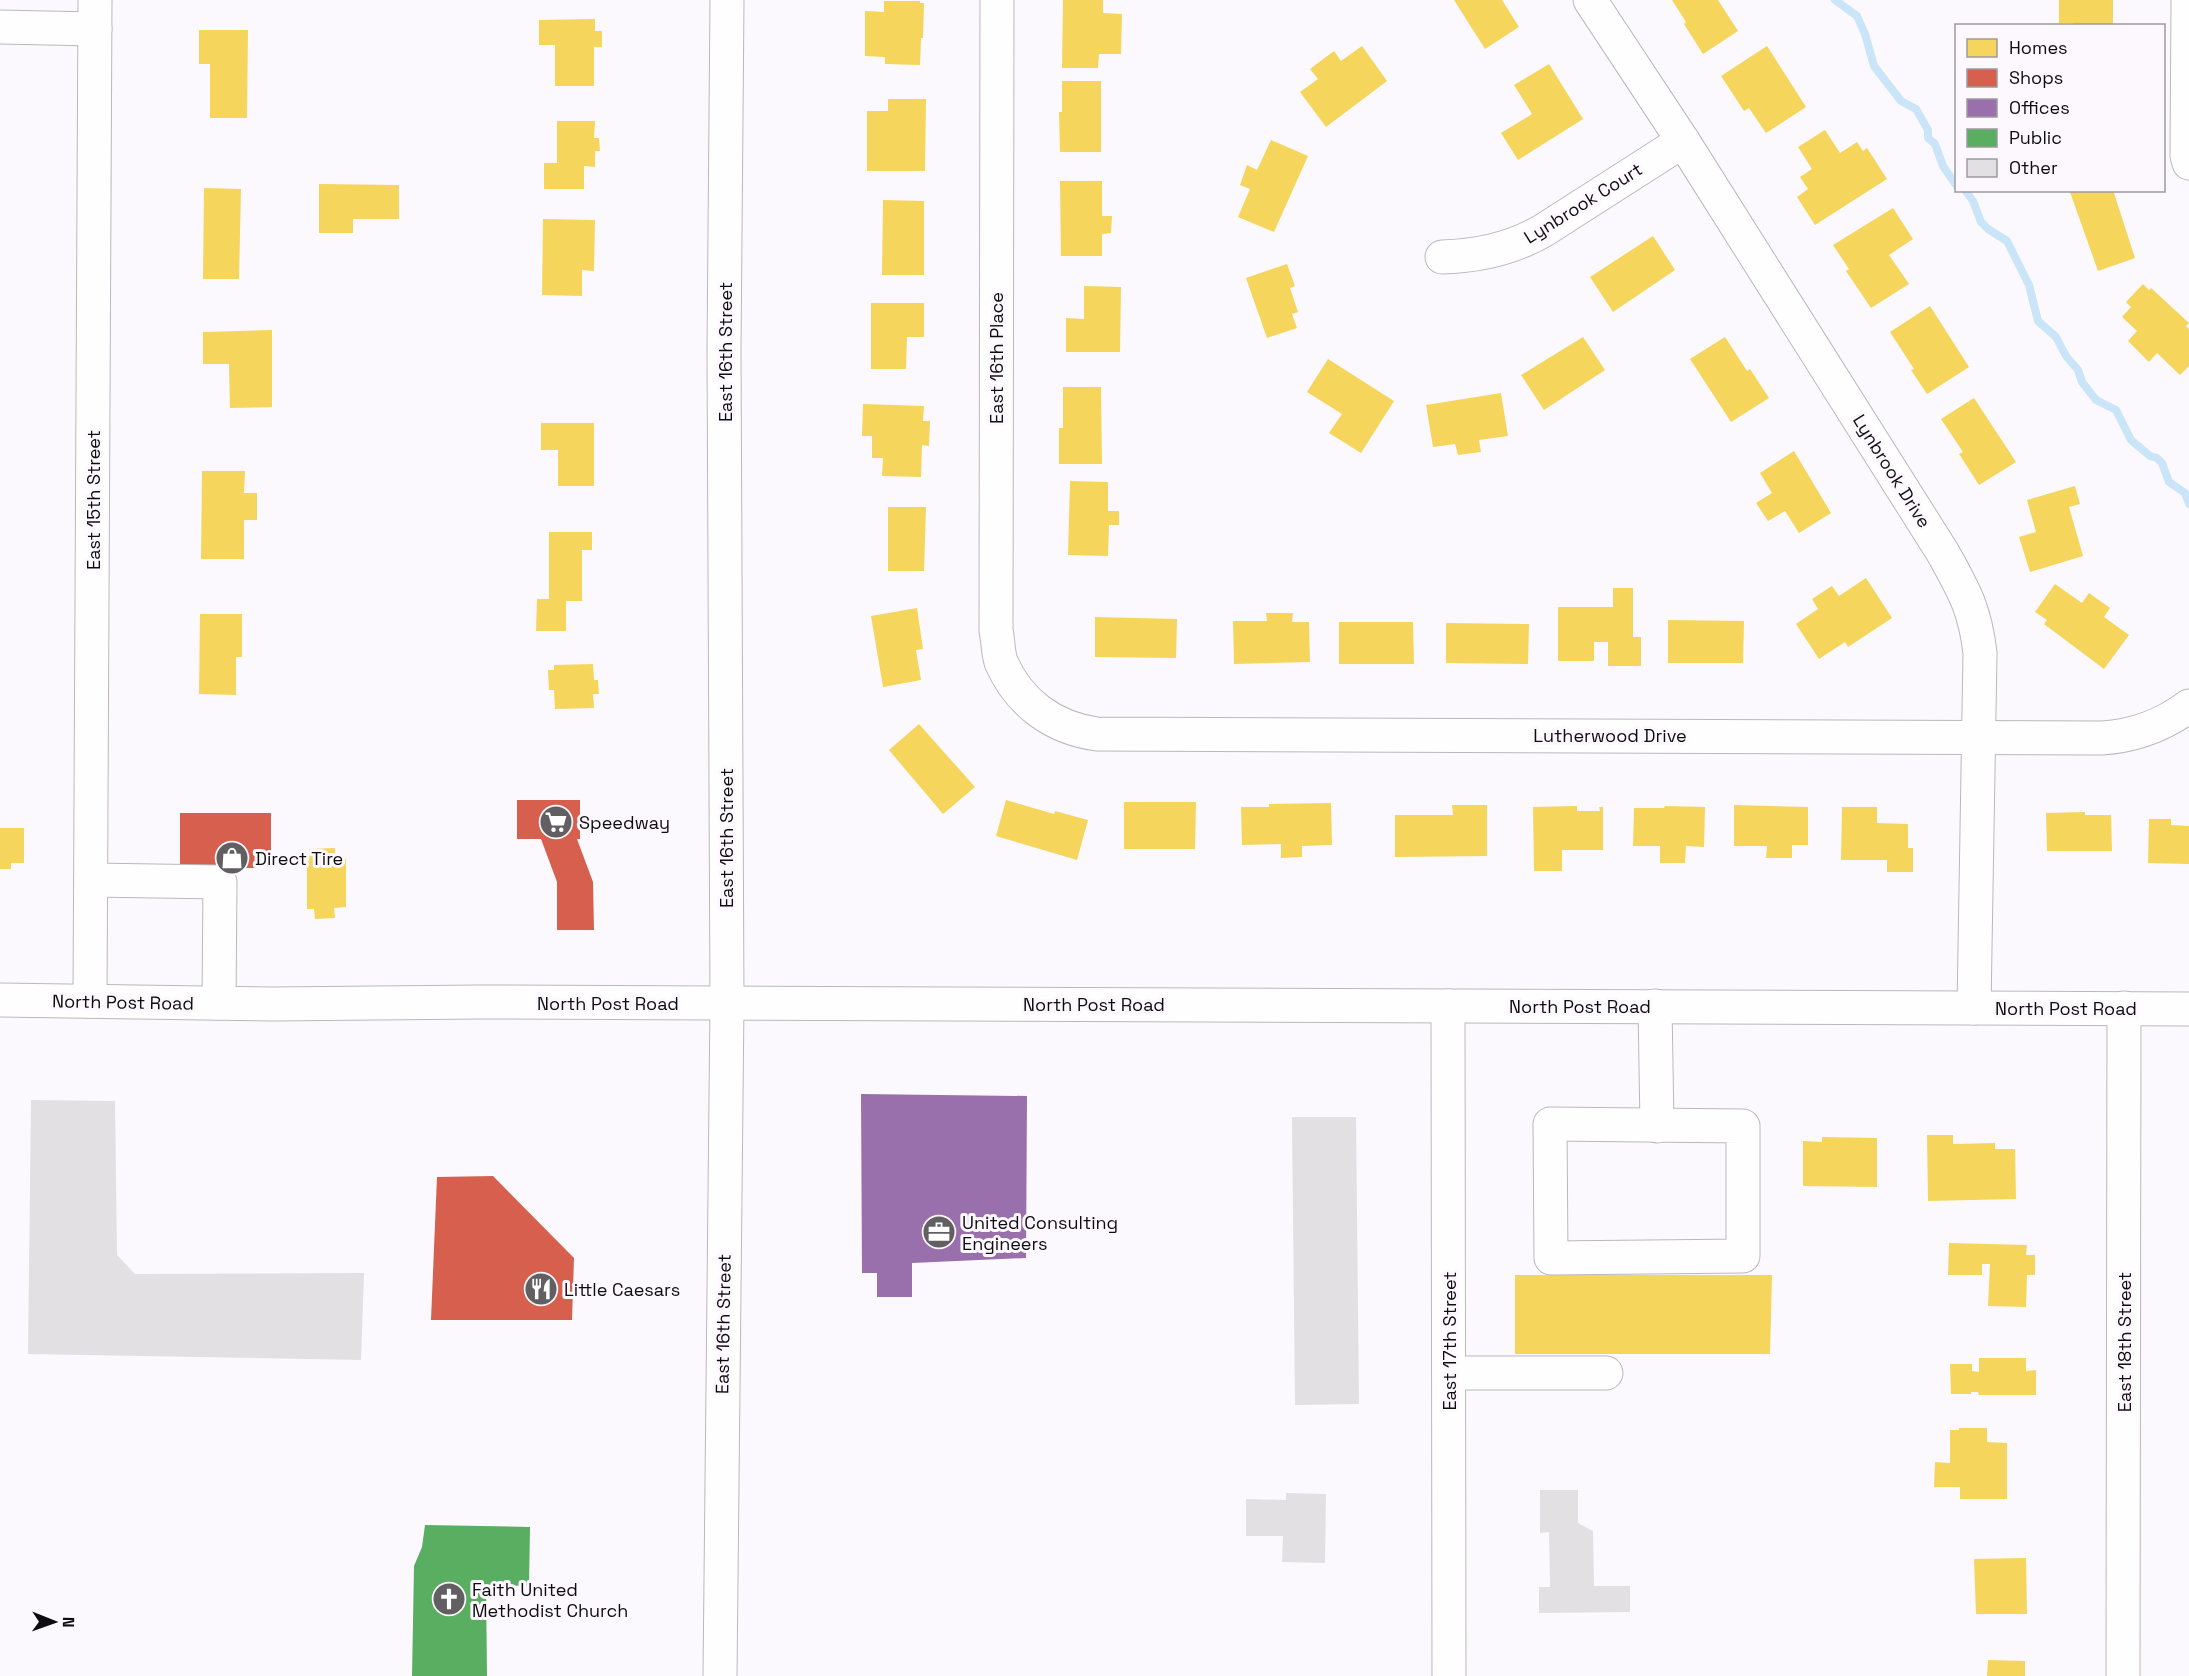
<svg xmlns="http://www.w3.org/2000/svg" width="2189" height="1676" font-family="'Space Grotesk',sans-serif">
	<rect width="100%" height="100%" fill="#fbf9fd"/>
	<g fill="#f6d55c">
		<polygon points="1063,0 1103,0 1103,13 1122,14 1121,54 1099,54 1098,68 1062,68"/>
		<polygon points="1454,0 1502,0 1519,27 1485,49"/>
		<polygon points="1672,0 1718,0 1738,31 1703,54 1684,24 1686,22"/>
		<polygon points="2059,0 2113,0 2113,26 2073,26 2073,23 2059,23"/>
		<polygon points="884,1 920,1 920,3 924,3 923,38 921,38 920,65 885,64 885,57 865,56 865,11 884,12"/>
		<polygon points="595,19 595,31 602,31 602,47 594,47 594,86 555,86 555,45 539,45 539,20"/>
		<polygon points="199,30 248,30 247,118 210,118 210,64 199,64"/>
		<polygon points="1362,46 1387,81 1326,127 1300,92 1318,79 1310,69 1334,51 1341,61"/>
		<polygon points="1767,46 1806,107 1766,133 1749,108 1744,111 1721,76"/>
		<polygon points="1549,64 1583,119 1518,160 1501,133 1532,114 1514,85"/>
		<polygon points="1062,81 1101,81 1101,152 1060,152 1059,112 1062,112"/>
		<polygon points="888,99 926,99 925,171 867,171 867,111 888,111"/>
		<polygon points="557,121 595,121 594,138 599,138 600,151 595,151 595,167 584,166 584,189 544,189 544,163 557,163"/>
		<polygon points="1825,130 1840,153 1857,142 1863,151 1867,148 1887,179 1815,225 1797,197 1808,189 1800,177 1812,169 1798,147"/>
		<polygon points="1271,140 1308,156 1274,232 1238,217 1250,189 1240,185 1247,165 1257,170"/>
		<polygon points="1060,181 1102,181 1102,216 1112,216 1111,233 1102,234 1102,256 1061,256"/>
		<polygon points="319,184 399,185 399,219 353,219 353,233 319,233"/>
		<polygon points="204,188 241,189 239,279 203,279"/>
		<polygon points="2073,190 2113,190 2135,258 2098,271 2070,192"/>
		<polygon points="883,200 924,201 924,275 882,275"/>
		<polygon points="1893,208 1913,239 1889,255 1909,284 1871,308 1846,271 1849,269 1833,245"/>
		<polygon points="543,219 595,220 594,271 582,270 582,296 542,295"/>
		<polygon points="1653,236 1675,270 1613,312 1590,277"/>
		<polygon points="1287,264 1295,286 1290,288 1298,312 1292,314 1297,328 1267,338 1246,278"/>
		<polygon points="2143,284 2149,290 2151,288 2189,323 2186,326 2189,329 2189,366 2180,375 2157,353 2149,362 2128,341 2137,331 2122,317 2131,307 2126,302"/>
		<polygon points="1084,286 1121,287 1120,352 1066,352 1066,318 1084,319"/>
		<polygon points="871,303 924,303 924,337 907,337 906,369 871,369"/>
		<polygon points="1930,306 1969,367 1927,394 1911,370 1914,369 1890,332"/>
		<polygon points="272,330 272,407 230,408 229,364 203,364 203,332"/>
		<polygon points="1583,337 1605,370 1544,410 1521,375"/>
		<polygon points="1725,337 1747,371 1750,369 1769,398 1731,422 1690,359"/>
		<polygon points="1328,359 1394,401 1361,453 1329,433 1342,414 1307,392"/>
		<polygon points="1063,387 1101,387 1102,464 1059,464 1059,428 1063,428"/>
		<polygon points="1501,393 1508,436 1479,440 1481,452 1458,455 1455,444 1433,447 1426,405"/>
		<polygon points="1974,398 2016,462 1979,485 1959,454 1963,452 1941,419"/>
		<polygon points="863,404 924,406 923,421 930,421 929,446 922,445 921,477 882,476 883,458 872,458 872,436 862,436"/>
		<polygon points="541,423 594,423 594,486 558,486 558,450 541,450"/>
		<polygon points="1794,451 1831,513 1799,533 1785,511 1768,521 1756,503 1772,493 1760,473"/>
		<polygon points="202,471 245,471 244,493 257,493 257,520 244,520 244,559 201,559"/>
		<polygon points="1070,481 1108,482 1108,511 1119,511 1119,525 1109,525 1108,556 1068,555"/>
		<polygon points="2075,486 2080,504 2069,507 2083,556 2030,572 2019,537 2036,532 2027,500"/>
		<polygon points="888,507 926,507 924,571 888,571"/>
		<polygon points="549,532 592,532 592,550 582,550 582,601 566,601 566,631 536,631 537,599 549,599"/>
		<polygon points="1866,578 1892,618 1848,647 1845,642 1819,659 1796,624 1818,609 1812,599 1832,586 1839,596"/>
		<polygon points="2055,584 2082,603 2089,593 2110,608 2104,617 2129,635 2104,669 2044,624 2047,620 2035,612"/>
		<polygon points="1613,588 1633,588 1633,637 1641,637 1641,666 1608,666 1608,642 1594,642 1594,661 1558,661 1558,607 1613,607"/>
		<polygon points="917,608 923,649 916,650 921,680 883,687 871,616"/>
		<polygon points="1266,613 1293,613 1292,622 1309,622 1310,662 1234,664 1233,621 1267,621"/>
		<polygon points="200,614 242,614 242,657 236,657 236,695 199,694"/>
		<polygon points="1095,617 1177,619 1176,658 1095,657"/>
		<polygon points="1668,620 1744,621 1743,663 1668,663"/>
		<polygon points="1339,622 1413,622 1414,664 1339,664"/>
		<polygon points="1446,623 1529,624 1528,664 1446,663"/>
		<polygon points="593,664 594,680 598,680 599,694 593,694 594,708 555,709 554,690 549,690 548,670 554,670 554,665"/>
		<polygon points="919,724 975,787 943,814 889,750"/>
		<polygon points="1006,800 1054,814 1055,811 1088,820 1077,860 996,836"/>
		<polygon points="1124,802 1196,802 1195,849 1124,849"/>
		<polygon points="1331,803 1332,845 1302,846 1302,857 1281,858 1281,844 1242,845 1241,807 1269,807 1269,804"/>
		<polygon points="1452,805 1487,805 1487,856 1395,857 1395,815 1453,815"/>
		<polygon points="1734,805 1808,807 1808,845 1792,845 1792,858 1766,858 1767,846 1734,846"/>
		<polygon points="1577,806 1577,811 1600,811 1599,807 1603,807 1603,850 1562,850 1562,871 1534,871 1533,807"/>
		<polygon points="1665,806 1705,807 1704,847 1686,846 1685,863 1660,863 1660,846 1633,846 1634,808 1664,808"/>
		<polygon points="1842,807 1877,807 1877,823 1908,824 1908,848 1913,848 1913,872 1887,872 1887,860 1841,860"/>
		<polygon points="2085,812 2085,815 2111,815 2112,851 2047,851 2046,813"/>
		<polygon points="2149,819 2171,819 2171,825 2189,826 2189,864 2148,863"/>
		<polygon points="0,828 24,828 24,863 11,863 11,869 0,869"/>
		<polygon points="335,848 335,859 346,859 346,907 334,908 335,918 315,919 314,909 307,909 307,861 309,861 309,849"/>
		<polygon points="1927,1135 1953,1135 1953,1144 1995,1143 1995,1149 2015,1149 2016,1199 1928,1201"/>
		<polygon points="1822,1137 1877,1138 1877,1187 1803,1186 1803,1141 1822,1142"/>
		<polygon points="1949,1243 2027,1245 2026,1255 2035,1255 2035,1275 2027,1275 2026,1307 1988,1306 1990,1264 1982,1264 1982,1275 1948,1275"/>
		<polygon points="1515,1275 1772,1275 1770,1354 1515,1354"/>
		<polygon points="1979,1358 2026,1358 2026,1371 2036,1370 2036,1395 1979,1395 1978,1392 1971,1392 1971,1394 1951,1394 1950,1364 1972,1364 1972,1371 1979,1372"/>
		<polygon points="1959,1428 1987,1428 1987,1442 2007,1443 2007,1499 1960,1499 1960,1487 1934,1487 1935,1462 1950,1463 1950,1430 1959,1430"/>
		<polygon points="2026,1558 2027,1614 1976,1614 1974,1559"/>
		<polygon points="1988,1660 2025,1661 2025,1676 1987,1676"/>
	</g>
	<g fill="#d6604d">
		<polygon points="517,800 580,800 580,839 577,839 593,882 594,930 557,930 557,882 541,839 517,839"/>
		<polygon points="180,813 271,813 271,863 257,863 257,868 180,868"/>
		<polygon points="493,1176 574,1258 572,1320 431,1320 437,1177"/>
	</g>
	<polygon fill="#9970ab" points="861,1094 1027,1096 1026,1258 912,1263 912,1297 877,1297 877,1273 862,1273"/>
	<polygon fill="#5aae61" points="425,1525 530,1527 529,1586 486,1585 487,1676 412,1676 414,1566 422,1547"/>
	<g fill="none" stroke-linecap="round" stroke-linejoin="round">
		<g stroke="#cae5f8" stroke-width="8">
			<polyline points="1835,0 1857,16 1865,34 1874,66 1901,101 1916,109 1928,130 1928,138 1935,144 1943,166 1956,185"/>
			<polyline points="1965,190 1973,201 1981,222 1988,229 2007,241 2029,285 2038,321 2056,337 2066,356 2078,370 2082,382 2096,400 2116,410 2131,440 2150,456 2157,458 2162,463 2169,482 2185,493 2189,504"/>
		</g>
	</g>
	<g fill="#e2e0e3">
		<polygon points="31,1100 115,1101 117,1255 135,1274 364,1273 361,1360 28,1354"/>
		<polygon points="1292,1117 1356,1117 1359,1404 1295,1405"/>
		<polygon points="1540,1490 1578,1490 1578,1523 1593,1531 1594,1586 1630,1586 1630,1612 1539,1613 1539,1587 1550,1587 1549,1532 1540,1533"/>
		<polygon points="1286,1493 1326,1494 1325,1563 1282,1562 1283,1536 1246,1536 1246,1499 1286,1500"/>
	</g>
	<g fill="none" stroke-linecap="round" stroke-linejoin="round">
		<defs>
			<g id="minor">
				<path d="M997,0l-1,630c2,10 2,23 5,32 18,41 52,66 96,72l1005,4c33,-2 60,-12 87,-32"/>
				<path d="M1590,0l93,141 260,412c21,38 32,56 37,100l-6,355"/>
				<polyline points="2188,0 2187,156 2189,163"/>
				<polyline points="0,27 95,29"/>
				<path d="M1442,257c37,-1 70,-8 102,-27l139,-89"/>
				<polyline points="91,880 220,882 219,1003"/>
				<polyline points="90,1001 95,0"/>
				<polyline points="1448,1006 1449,1676"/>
				<polyline points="1655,1006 1657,1126"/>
				<polygon points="1550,1124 1743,1126 1743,1256 1551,1258"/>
				<polyline points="1449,1373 1606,1373"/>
				<polyline points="720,1676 727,1003 724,351 727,0"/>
				<polyline points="2123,1676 2124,1008"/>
			</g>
			<polyline id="major" points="0,1000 272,1004 480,1002 2189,1009"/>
		</defs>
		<use href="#minor" stroke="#bab8bb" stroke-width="35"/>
		<use href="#major" stroke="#bab8bb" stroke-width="35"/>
		<use href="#minor" stroke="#fefeff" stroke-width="33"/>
		<use href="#major" stroke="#fefeff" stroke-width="33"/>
	</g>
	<defs>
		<symbol id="supermarket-disc" viewBox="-11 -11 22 22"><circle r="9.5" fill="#615f62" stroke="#fcf8fe"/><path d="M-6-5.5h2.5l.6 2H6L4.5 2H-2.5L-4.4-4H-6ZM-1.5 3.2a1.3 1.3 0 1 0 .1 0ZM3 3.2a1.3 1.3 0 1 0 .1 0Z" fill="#fff"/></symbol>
		<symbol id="shop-disc" viewBox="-11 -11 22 22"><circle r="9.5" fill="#615f62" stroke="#fcf8fe"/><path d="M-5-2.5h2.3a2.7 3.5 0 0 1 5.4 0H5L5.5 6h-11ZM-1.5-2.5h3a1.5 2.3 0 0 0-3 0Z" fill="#fff"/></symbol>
		<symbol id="office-disc" viewBox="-11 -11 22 22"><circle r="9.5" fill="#615f62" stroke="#fcf8fe"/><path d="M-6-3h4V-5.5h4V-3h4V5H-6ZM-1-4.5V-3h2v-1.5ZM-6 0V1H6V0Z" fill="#fff"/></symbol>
		<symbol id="restaurant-disc" viewBox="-11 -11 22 22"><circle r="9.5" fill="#615f62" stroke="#fcf8fe"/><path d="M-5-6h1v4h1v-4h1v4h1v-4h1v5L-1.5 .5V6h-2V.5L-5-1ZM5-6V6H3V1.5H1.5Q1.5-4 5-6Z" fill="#fff"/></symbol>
		<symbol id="church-disc" viewBox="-11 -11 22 22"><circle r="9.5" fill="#615f62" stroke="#fcf8fe"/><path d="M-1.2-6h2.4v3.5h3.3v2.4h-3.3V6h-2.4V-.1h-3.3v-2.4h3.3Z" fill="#fff"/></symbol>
	</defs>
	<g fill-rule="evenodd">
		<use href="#supermarket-disc" x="537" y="803" width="38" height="38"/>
		<use href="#shop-disc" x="213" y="839" width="38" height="38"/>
		<use href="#office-disc" x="920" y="1213" width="38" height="38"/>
		<use href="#restaurant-disc" x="522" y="1270" width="38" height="38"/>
		<use href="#church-disc" x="430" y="1580" width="38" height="38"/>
	</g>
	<g text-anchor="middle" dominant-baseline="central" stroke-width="6" stroke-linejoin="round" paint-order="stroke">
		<g font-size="18" fill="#0e0c0f" stroke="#fcf8fe">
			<text transform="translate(1583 203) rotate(-32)">Lynbrook Court</text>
			<text transform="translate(725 352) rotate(-90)">East 16th Street</text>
			<text transform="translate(996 358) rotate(-90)">East 16th Place</text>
			<text transform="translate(1892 471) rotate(58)">Lynbrook Drive</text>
			<text transform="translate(93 500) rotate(-90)">East 15th Street</text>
			<text x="1610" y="735">Lutherwood Drive</text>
			<text transform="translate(726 838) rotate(-90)">East 16th Street</text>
			<text transform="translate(123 1002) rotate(1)">North Post Road</text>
			<text x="608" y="1003">North Post Road</text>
			<text x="1094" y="1004">North Post Road</text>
			<text x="1580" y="1006">North Post Road</text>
			<text x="2066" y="1008">North Post Road</text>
			<text transform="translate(723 1324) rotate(-89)">East 16th Street</text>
			<text transform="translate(1449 1341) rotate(-90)">East 17th Street</text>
			<text transform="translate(2124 1342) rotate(-90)">East 18th Street</text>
		</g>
		<g font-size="18" fill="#0e0c0f" stroke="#fcf8fe" text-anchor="start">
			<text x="579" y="822">Speedway</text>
			<text x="255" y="858">Direct Tire</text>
			<text x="962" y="1222">United Consulting<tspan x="962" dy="21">Engineers</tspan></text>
			<text x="564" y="1289">Little Caesars</text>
			<text x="472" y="1589">Faith United<tspan x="472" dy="21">Methodist Church</tspan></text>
		</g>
	</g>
	<rect x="1955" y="24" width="210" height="168" fill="#fcf8fe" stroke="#9d9a9e" stroke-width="1.5"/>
	<rect x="1967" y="39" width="30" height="18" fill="#f6d55c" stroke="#9d9a9e" stroke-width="1.5"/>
	<text x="2009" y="54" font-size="18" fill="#0e0c0f">Homes</text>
	<rect x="1967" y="69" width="30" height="18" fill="#d6604d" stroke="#9d9a9e" stroke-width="1.5"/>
	<text x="2009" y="84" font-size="18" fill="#0e0c0f">Shops</text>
	<rect x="1967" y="99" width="30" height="18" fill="#9970ab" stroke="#9d9a9e" stroke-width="1.5"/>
	<text x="2009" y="114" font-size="18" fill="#0e0c0f">Offices</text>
	<rect x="1967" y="129" width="30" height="18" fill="#5aae61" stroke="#9d9a9e" stroke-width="1.5"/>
	<text x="2009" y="144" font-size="18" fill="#0e0c0f">Public</text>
	<rect x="1967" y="159" width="30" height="18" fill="#e2e0e3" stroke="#9d9a9e" stroke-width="1.5"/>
	<text x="2009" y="174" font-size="18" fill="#0e0c0f">Other</text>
	<g transform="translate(54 1622) rotate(91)" stroke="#fcf8fe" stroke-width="4.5" paint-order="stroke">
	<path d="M0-4.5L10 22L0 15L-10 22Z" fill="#0e0c0f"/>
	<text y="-9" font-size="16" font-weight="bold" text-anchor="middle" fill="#0e0c0f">N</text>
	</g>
</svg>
